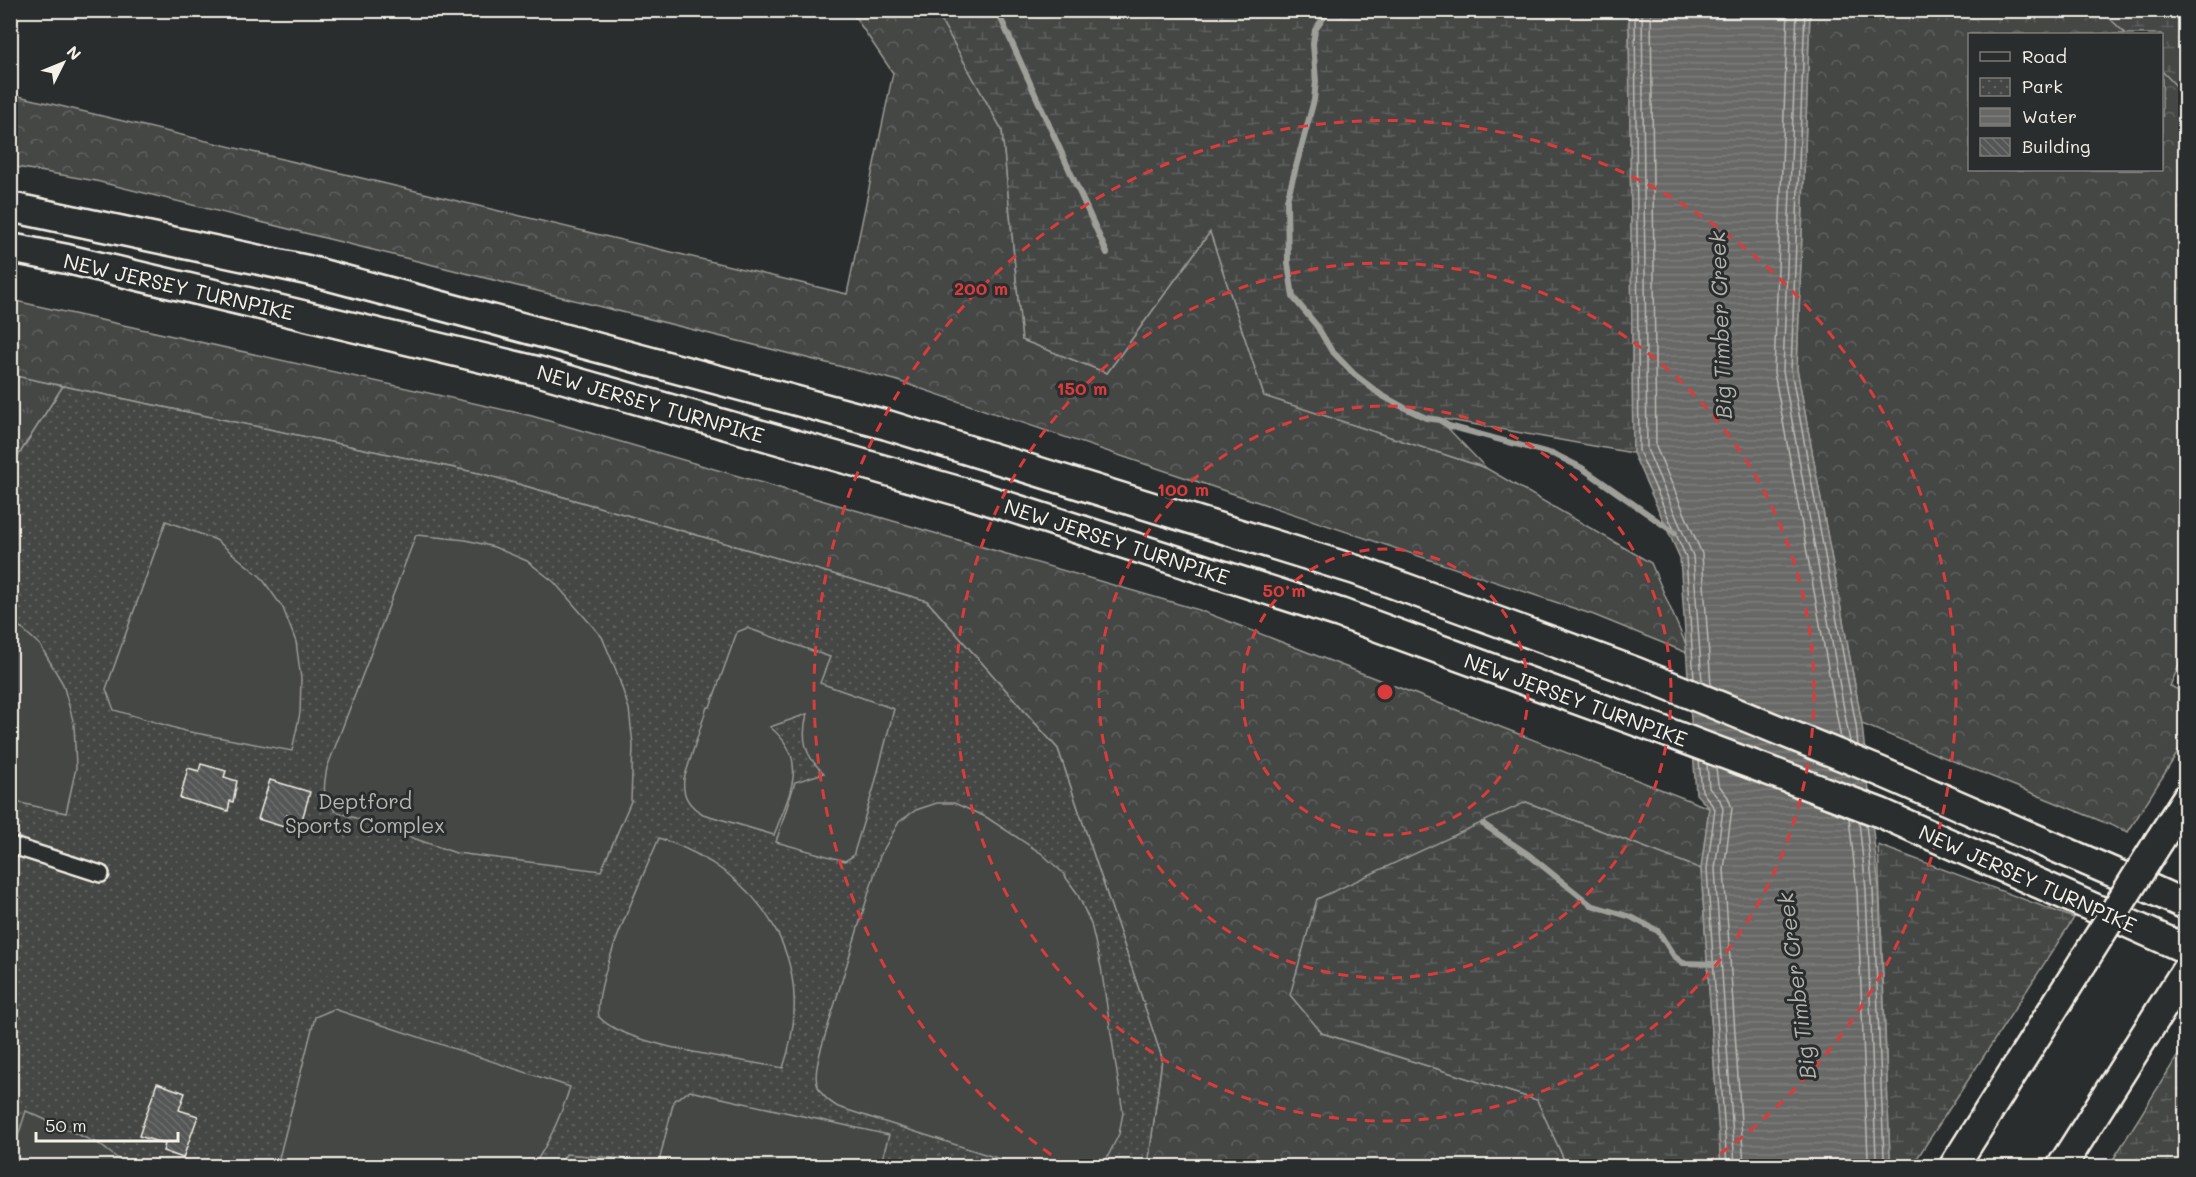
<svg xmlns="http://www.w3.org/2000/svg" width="2196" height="1177" font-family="Mali,sans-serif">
	<defs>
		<pattern id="grass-tufts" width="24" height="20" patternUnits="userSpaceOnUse" patternTransform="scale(1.5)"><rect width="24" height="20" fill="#444645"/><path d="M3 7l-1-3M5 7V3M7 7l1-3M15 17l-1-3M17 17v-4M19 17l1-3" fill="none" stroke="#606160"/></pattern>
		<pattern id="forest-crowns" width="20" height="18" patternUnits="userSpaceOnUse" patternTransform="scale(1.5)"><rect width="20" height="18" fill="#444645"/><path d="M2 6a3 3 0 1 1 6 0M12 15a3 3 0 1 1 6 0" fill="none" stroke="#606160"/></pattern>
		<pattern id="wetland-marsh" width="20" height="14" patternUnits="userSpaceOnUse" patternTransform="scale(1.5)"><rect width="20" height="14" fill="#444645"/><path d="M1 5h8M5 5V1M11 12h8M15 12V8" fill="none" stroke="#606160"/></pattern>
		<pattern id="park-dots" width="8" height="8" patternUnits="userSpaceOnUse" patternTransform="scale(1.5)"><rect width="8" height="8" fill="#444645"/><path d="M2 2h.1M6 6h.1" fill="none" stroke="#606160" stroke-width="1.8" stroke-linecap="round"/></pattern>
		<pattern id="water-rules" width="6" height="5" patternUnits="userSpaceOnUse" patternTransform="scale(1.5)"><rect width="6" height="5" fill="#676866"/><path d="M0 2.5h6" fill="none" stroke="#7d7e7c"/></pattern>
		<pattern id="building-back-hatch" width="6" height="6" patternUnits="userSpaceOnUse" patternTransform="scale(1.5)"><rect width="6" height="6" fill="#555756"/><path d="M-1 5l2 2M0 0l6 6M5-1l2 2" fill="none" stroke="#6e706e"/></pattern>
	</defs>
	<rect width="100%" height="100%" fill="#2a2d2e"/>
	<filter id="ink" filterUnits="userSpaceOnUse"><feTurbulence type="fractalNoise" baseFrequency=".0167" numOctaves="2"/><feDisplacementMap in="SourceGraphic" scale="12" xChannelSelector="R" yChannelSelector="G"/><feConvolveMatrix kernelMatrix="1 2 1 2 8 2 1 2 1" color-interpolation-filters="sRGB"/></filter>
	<g filter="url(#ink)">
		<polygon fill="url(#grass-tufts)" stroke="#9c9c96" stroke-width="1.5" points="11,375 63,386 11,467"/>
		<g fill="url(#forest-crowns)" stroke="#9c9c96" stroke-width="1.5">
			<polygon points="851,11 936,11 1002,130 1022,340 1107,373 1210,232 1264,396 1486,468 1651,563 1690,654 1594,615 895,380 96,181 11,166 10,94 847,294 893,73"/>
			<polygon points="1810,11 2102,11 2126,34 1970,34 1970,170 2162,170 2162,71 2185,95 2186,650 2170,686 2185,693 2185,741 2128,832 1862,724 1797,369"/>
			<polygon points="11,300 532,416 1199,610 1709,808 1701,869 1526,802 1321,1033 1537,1100 1567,1166 1148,1166 1162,1058 1058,749 927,601 483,474 11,375"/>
			<polygon points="566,1154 626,1159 626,1166 559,1166"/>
		</g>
		<g fill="url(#wetland-marsh)" stroke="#9c9c96" stroke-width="1.5">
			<polygon points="936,11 1629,11 1633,453 1438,418 1486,468 1264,396 1210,232 1107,373 1022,340 1002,130"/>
			<polygon points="2102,11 2185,11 2185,95 2162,71 2162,34 2126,34"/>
			<polygon points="1526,802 1701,869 1721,1166 1567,1166 1537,1100 1322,1033 1290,995 1317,899"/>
			<polygon points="1878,845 2074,918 1912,1166 1896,1166 1890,1158"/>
			<polygon points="2185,1044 2185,1166 2109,1166"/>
		</g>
		<polygon fill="url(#park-dots)" stroke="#9c9c96" stroke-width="1.5" points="63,386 483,474 927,601 1058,749 1162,1058 1148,1166 626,1166 626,1159 566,1154 559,1166 11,1166 11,467"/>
		<g fill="#444645" stroke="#9c9c96" stroke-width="1.5">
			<polygon points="166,521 216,540 261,577 283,608 296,642 301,679 300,713 292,751 185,731 114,710 106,689"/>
			<path d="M416,535l50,5 28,7 33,14 27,21 48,55 14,33 13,39 4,36 -2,56 -30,70 -145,-18 -121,-42c-13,-17 -12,-22 -8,-43z"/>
			<polygon points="10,618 40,645 63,684 74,724 76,768 66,813 11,801"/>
			<path d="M747,628l83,29 -10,26 74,26 -20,78 -21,69 -8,5 -69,-19 19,-60 29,-9c-20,-17 -23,-35 -17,-59l-37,13c41,33 19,67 4,108l-71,-21c-14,-8 -21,-18 -19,-35l23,-72h3l27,-75z"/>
			<path d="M937,803h17l32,14 55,36 21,19 15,21 14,31 10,43 22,146 -4,21 -16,32h-81l-184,-59c-27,-16 -24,-30 -17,-58l59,-193 19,-34 17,-12z"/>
			<path d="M659,838c103,35 161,122 124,230 -40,-8 -159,-22 -184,-51 -7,-35 45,-142 60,-179z"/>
			<path d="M334,1009l236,78c-9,28 -20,55 -37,79h-256l38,-149z"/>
			<polygon points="690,1091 889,1135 880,1166 658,1166 674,1100"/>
			<polygon points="26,1111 99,1144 127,1166 11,1166 11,1158"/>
		</g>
		<polygon fill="url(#water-rules)" stroke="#9f9f9a" stroke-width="1.5" points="1629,11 1810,11 1797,369 1862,724 1879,889 1890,1157 1896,1166 1721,1166 1701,869 1709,808 1696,794 1680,558 1633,453"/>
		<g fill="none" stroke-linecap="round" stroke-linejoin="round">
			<g stroke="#bcbab4" stroke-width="1.5">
				<polyline points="1635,10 1639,451 1686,557 1694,679"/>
				<polyline points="1642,10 1647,449 1693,556 1702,682"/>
				<polyline points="1651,10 1656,447 1702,554 1711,686"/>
				<polyline points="1788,10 1774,372 1841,739"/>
				<polyline points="1797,10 1783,371 1850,742"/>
				<polyline points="1805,10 1791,370 1856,725 1858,746"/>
				<polyline points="1699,761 1702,791 1715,809 1707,869 1727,1166"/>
				<polyline points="1707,764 1709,788 1720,800 1723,809 1715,869 1735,1166"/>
				<polyline points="1716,768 1718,784 1728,797 1732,808 1724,870 1744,1166"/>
				<polyline points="1849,818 1857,891 1868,1158 1869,1166"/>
				<polyline points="1859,821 1866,890 1876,1158 1880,1166"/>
				<polyline points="1866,824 1873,890 1884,1157 1889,1166"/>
			</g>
			<g stroke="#9f9f9a" stroke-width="6">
				<polyline points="997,10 1107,253"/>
				<polyline points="1329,10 1315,30 1313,44 1316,81 1314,100 1287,200 1288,263 1293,297 1317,326 1331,350 1355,375 1381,395 1403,407 1426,418 1439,420 1449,426 1556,455 1582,468 1675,533"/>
				<polyline points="1483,824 1529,855 1591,905 1631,917 1658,931 1674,956 1683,963 1716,964"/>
			</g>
		</g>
		<g fill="url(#building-back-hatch)" stroke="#f4f1e8" stroke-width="1.5">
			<polygon points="201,764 226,771 224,777 237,781 233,802 230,801 228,811 180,798 188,768 199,771"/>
			<polygon points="270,780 310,792 302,820 287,815 284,827 258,819"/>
			<polygon points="157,1083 185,1093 179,1110 198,1116 183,1158 163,1151 165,1144 139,1136"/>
		</g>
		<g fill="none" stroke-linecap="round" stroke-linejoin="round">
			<defs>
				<polyline id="street" points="10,845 101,874"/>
				<g id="highway">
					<polyline points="10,207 307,270 887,425 1356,570 1636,672 1879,771 2140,884 2186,905"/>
					<polyline points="10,248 67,259 537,371 972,495 1340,613 1658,729 1881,813 2186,949"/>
					<polyline points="2159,841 2186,799"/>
					<polyline points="1954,1166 2083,962"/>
					<polyline points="2062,1166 2186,970"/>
				</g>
			</defs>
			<use href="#street" stroke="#f4f1e8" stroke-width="20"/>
			<use href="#highway" stroke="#f4f1e8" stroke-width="33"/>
			<use href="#street" stroke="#2a2d2e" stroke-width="15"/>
			<use href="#highway" stroke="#2a2d2e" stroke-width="28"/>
			<defs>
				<polyline id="highway-bridge" points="2083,962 2159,841"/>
			</defs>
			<use href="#highway-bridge" stroke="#f4f1e8" stroke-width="33" stroke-linecap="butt"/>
			<use href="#highway-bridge" stroke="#2a2d2e" stroke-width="28"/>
		</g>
	</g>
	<g fill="none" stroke="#d93c3b" stroke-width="3" stroke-dasharray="10 8">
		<circle cx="1385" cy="692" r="143"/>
		<circle cx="1385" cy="692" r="286"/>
		<circle cx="1385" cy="692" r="429"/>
		<path d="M1066 1165A571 571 0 1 1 1704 1165"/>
	</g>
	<g text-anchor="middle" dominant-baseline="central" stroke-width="6" stroke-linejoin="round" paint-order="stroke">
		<g font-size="21" fill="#f4f1e8" stroke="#2a2d2e">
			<text transform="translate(179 286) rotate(13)">NEW JERSEY TURNPIKE</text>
			<text transform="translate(651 403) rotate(16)">NEW JERSEY TURNPIKE</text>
			<text transform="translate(1117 541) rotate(18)">NEW JERSEY TURNPIKE</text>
			<text transform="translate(1576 699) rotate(20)">NEW JERSEY TURNPIKE</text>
			<text transform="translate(2028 878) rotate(24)">NEW JERSEY TURNPIKE</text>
		</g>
		<g font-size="21" fill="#b6b5af" stroke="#2a2d2e">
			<text x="365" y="800">Deptford<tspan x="365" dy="24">Sports Complex</tspan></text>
		</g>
		<g font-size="22" font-style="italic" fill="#b5b3ae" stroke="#2a2d2e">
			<text transform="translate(1720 325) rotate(-92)">Big Timber Creek</text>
			<text transform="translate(1796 986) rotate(-97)">Big Timber Creek</text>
		</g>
	</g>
	<circle cx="1385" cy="692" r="9" fill="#d93c3b" stroke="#2a2d2e" stroke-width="3"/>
	<g font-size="18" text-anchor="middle" font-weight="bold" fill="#d93c3b" stroke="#2a2d2e" stroke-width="6" stroke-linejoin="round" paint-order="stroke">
		<text x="981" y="295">200 m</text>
		<text x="1082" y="395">150 m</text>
		<text x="1183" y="496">100 m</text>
		<text x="1284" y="597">50 m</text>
	</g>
	<rect width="2196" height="1177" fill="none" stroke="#2a2d2e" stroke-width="36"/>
	<rect x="18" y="18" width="2160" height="1141" fill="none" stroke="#f4f1e8" stroke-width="2" filter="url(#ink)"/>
	<rect x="1968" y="33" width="195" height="138" fill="#2a2d2e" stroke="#7b7b78" stroke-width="1.5"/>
	<rect x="1980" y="52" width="30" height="9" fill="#2a2d2e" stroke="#7b7b78" stroke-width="1.5"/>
	<text x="2022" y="63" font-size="18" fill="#f4f1e8">Road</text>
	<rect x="1980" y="78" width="30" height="18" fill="url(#park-dots)" stroke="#7b7b78" stroke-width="1.5"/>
	<text x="2022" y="93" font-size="18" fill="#f4f1e8">Park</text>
	<rect x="1980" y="108" width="30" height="18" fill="url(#water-rules)" stroke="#7b7b78" stroke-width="1.5"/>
	<text x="2022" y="123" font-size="18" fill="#f4f1e8">Water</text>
	<rect x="1980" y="138" width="30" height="18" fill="url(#building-back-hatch)" stroke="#7b7b78" stroke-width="1.5"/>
	<text x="2022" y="153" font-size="18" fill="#f4f1e8">Building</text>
	<g transform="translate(63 63) rotate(47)" stroke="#2a2d2e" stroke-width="4.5" paint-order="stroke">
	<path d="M0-4.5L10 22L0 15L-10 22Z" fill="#f4f1e8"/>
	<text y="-9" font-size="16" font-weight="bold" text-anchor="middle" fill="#f4f1e8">N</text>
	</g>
	<path d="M36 1132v9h142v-9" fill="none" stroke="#f4f1e8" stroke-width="3"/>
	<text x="45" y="1132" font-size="18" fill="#f4f1e8" stroke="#2a2d2e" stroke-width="4.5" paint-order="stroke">50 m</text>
</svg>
